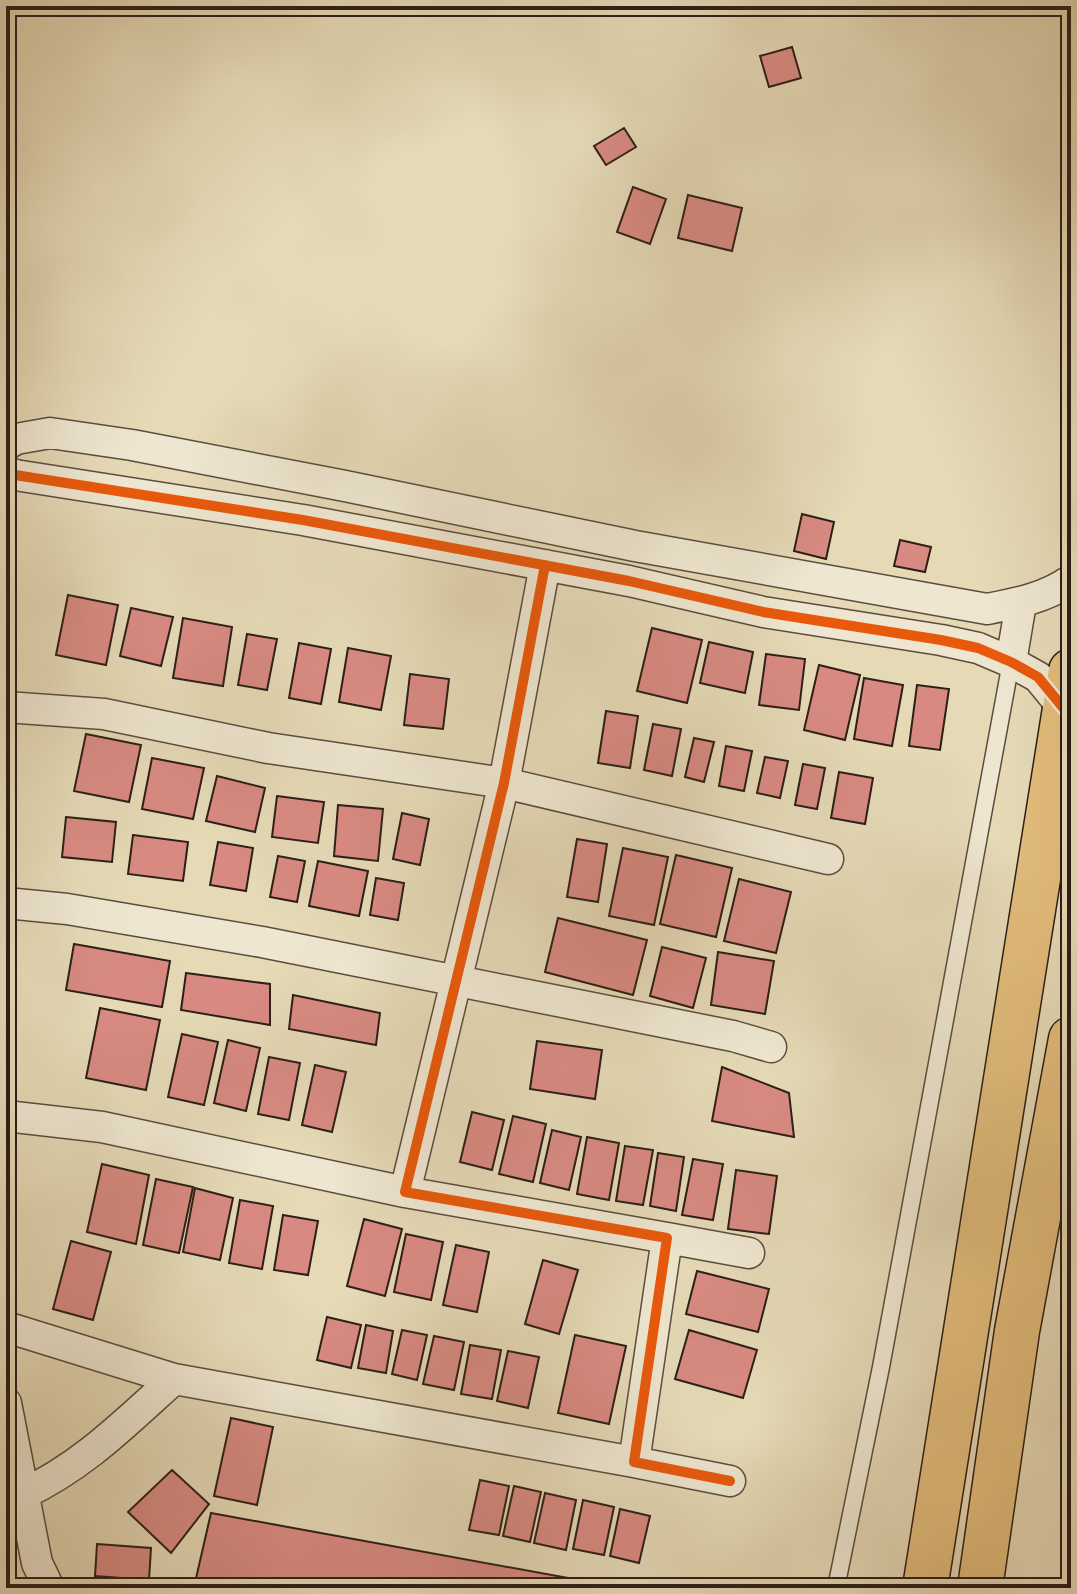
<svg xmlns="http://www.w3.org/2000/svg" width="1077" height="1594" viewBox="0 0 1077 1594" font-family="'Sorts Mill Goudy',serif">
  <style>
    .building { fill: #d88a82; stroke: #2d1e17; stroke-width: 2 }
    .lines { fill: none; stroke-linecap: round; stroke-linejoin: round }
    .lane-casing { stroke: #5b4d3f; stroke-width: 19 }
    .street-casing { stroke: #5b4d3f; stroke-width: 33 }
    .highway-casing { stroke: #2d1e17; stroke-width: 47 }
    .lane { stroke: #eee6d0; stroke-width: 16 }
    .street { stroke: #eee6d0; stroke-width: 30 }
    .highway { stroke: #e2bc7b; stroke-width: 44 }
    .cycleway-casing { stroke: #eee6d0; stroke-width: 15 }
    .cycleway { stroke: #e8590c; stroke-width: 10 }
  </style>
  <rect width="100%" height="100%" fill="#e5d9b6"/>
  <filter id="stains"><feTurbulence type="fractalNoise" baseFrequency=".0025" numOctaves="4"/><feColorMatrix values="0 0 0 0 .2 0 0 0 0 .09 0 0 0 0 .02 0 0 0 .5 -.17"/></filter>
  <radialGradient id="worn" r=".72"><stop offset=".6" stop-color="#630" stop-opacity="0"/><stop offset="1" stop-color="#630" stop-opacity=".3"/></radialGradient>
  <path class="building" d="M792 47 801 78 769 87 760 56Z
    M624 128 636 147 606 165 594 146Z
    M633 187 666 199 650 244 617 232Z
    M688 195 742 208 732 251 678 238Z
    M802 514 834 522 826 559 794 551Z
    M900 540 931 547 925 572 894 566Z
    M68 595 118 605 106 665 56 655Z
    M131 608 173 617 161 666 120 656Z
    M183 618 232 627 223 686 173 678Z
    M652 628 702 640 687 703 637 691Z
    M247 634 277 639 267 690 238 685Z
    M709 642 753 652 745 693 700 683Z
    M299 643 331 649 321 704 289 698Z
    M348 648 391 656 381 710 339 702Z
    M766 654 805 659 799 710 759 705Z
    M819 665 860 675 845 740 804 730Z
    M410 674 449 679 443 729 404 725Z
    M864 678 903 685 892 746 854 739Z
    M917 685 949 689 940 750 909 746Z
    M606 711 638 716 630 768 598 763Z
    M653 724 681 729 672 776 644 770Z
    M86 734 141 745 129 802 74 791Z
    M694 738 714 742 704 782 685 777Z
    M726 746 752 751 744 791 719 786Z
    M765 757 788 761 780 798 757 793Z
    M152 758 204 768 193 819 142 809Z
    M803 764 825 768 817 809 795 805Z
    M839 772 873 778 865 824 831 818Z
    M217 776 265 788 255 832 206 821Z
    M277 796 324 802 318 843 272 837Z
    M338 805 383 809 378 861 334 856Z
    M402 813 429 819 420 865 393 859Z
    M66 817 116 822 112 862 62 857Z
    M133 835 188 842 183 881 128 874Z
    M577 839 607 844 598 902 567 897Z
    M218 842 253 848 246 891 210 885Z
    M623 848 668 857 654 925 609 916Z
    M676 855 732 868 716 937 660 924Z
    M278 856 305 861 297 902 270 897Z
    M318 861 368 871 359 916 309 906Z
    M376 878 404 883 398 920 370 915Z
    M739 879 791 892 776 953 724 941Z
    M558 918 647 940 633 995 545 972Z
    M74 944 170 961 162 1007 66 990Z
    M662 947 706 958 693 1008 650 996Z
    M718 952 774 961 765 1014 711 1005Z
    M186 973 270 984V1025L181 1010Z
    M293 995 380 1013 376 1045 289 1029Z
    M100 1008 160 1020 146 1090 86 1078Z
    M182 1034 218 1042 204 1105 168 1097Z
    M228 1040 260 1048 246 1111 214 1103Z
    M537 1041 602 1050 595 1099 530 1089Z
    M269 1057 300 1063 289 1120 258 1114Z
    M315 1065 346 1072 332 1132 302 1125Z
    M722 1067 789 1093 794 1137 712 1121Z
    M472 1112 504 1120 492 1170 460 1162Z
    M513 1116 546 1124 533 1182 499 1174Z
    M552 1130 581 1137 569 1190 540 1183Z
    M587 1137 619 1143 609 1200 577 1194Z
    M625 1146 653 1150 643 1205 616 1201Z
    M658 1153 684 1157 676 1211 650 1206Z
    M693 1159 723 1164 713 1220 682 1215Z
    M102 1164 149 1175 136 1244 87 1232Z
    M736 1170 777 1176 769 1234 728 1229Z
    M156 1179 193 1187 179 1253 143 1245Z
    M195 1188 233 1198 220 1260 183 1252Z
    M240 1200 273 1206 262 1269 229 1263Z
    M283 1215 318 1221 308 1275 274 1270Z
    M364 1219 402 1229 385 1296 347 1286Z
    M406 1234 443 1242 431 1300 394 1292Z
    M71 1241 111 1252 93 1320 53 1309Z
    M456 1245 489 1252 477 1312 443 1305Z
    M543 1260 578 1270 559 1334 525 1324Z
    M697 1271 769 1289 758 1332 686 1314Z
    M327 1317 361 1325 351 1368 317 1360Z
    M366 1325 393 1331 386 1373 358 1368Z
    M402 1330 427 1335 417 1380 392 1374Z
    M689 1330 757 1350 743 1398 675 1379Z
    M575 1335 626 1346 609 1424 558 1413Z
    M434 1336 464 1342 454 1390 423 1384Z
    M470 1345 501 1350 492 1399 461 1394Z
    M508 1351 539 1357 528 1408 497 1401Z
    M231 1418 273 1427 257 1505 214 1496Z
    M172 1470 209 1504 171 1553 128 1512Z
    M480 1480 509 1486 499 1535 469 1530Z
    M514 1486 541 1492 530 1542 503 1536Z
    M545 1493 576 1500 566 1550 534 1543Z
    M583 1500 614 1507 604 1555 573 1549Z
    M620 1509 650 1516 639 1563 610 1556Z
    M211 1513 623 1588 194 1587Z
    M97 1544 151 1548 149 1580 95 1576Z"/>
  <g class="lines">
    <g class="lane-casing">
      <path id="lane" d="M836 1588 881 1367 1011 662"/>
    </g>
    <g class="street-casing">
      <path id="street" d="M6 445 16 439 50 433 132 445 345 486 635 546 987 609C1018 603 1045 598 1071 580
        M6 471 15 475 303 520 629 581 763 612 941 640 978 648 1011 662 1038 677 1065 710
        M545 565 504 783 405 1192 667 1238 634 1462 730 1481
        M1011 662 1021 603
        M6 707 104 714 268 748 504 783 828 859
        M6 903 67 909 262 942 733 1036 771 1047
        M6 1116 102 1127 405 1192
        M667 1238 749 1253
        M6 1327 174 1379 634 1462
        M6 1403 37 1563 49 1588
        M23 1494C83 1466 125 1423 174 1379"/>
    </g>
    <g class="highway-casing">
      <path id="highway" d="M925 1588 1071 671
        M980 1588 1017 1331 1071 1039"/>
    </g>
    <use href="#lane" class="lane"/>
    <use href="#street" class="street"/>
    <use href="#highway" class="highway"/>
    <g class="cycleway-casing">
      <path id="cycleway" d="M6 471 15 475 303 520 629 581 763 612 941 640 978 648 1011 662 1038 677 1065 710
        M545 565 504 783 405 1192 667 1238 634 1462 730 1481"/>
    </g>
    <use href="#cycleway" class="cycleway"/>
  </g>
  <rect width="1077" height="1594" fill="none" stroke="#e5d9b6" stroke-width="32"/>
  <rect x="8" y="8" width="1061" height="1578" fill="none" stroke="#2d1e17" stroke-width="4"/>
  <rect x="16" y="16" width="1045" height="1562" fill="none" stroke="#2d1e17" stroke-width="2"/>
  <rect width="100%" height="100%" filter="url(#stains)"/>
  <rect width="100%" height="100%" fill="url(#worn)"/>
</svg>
